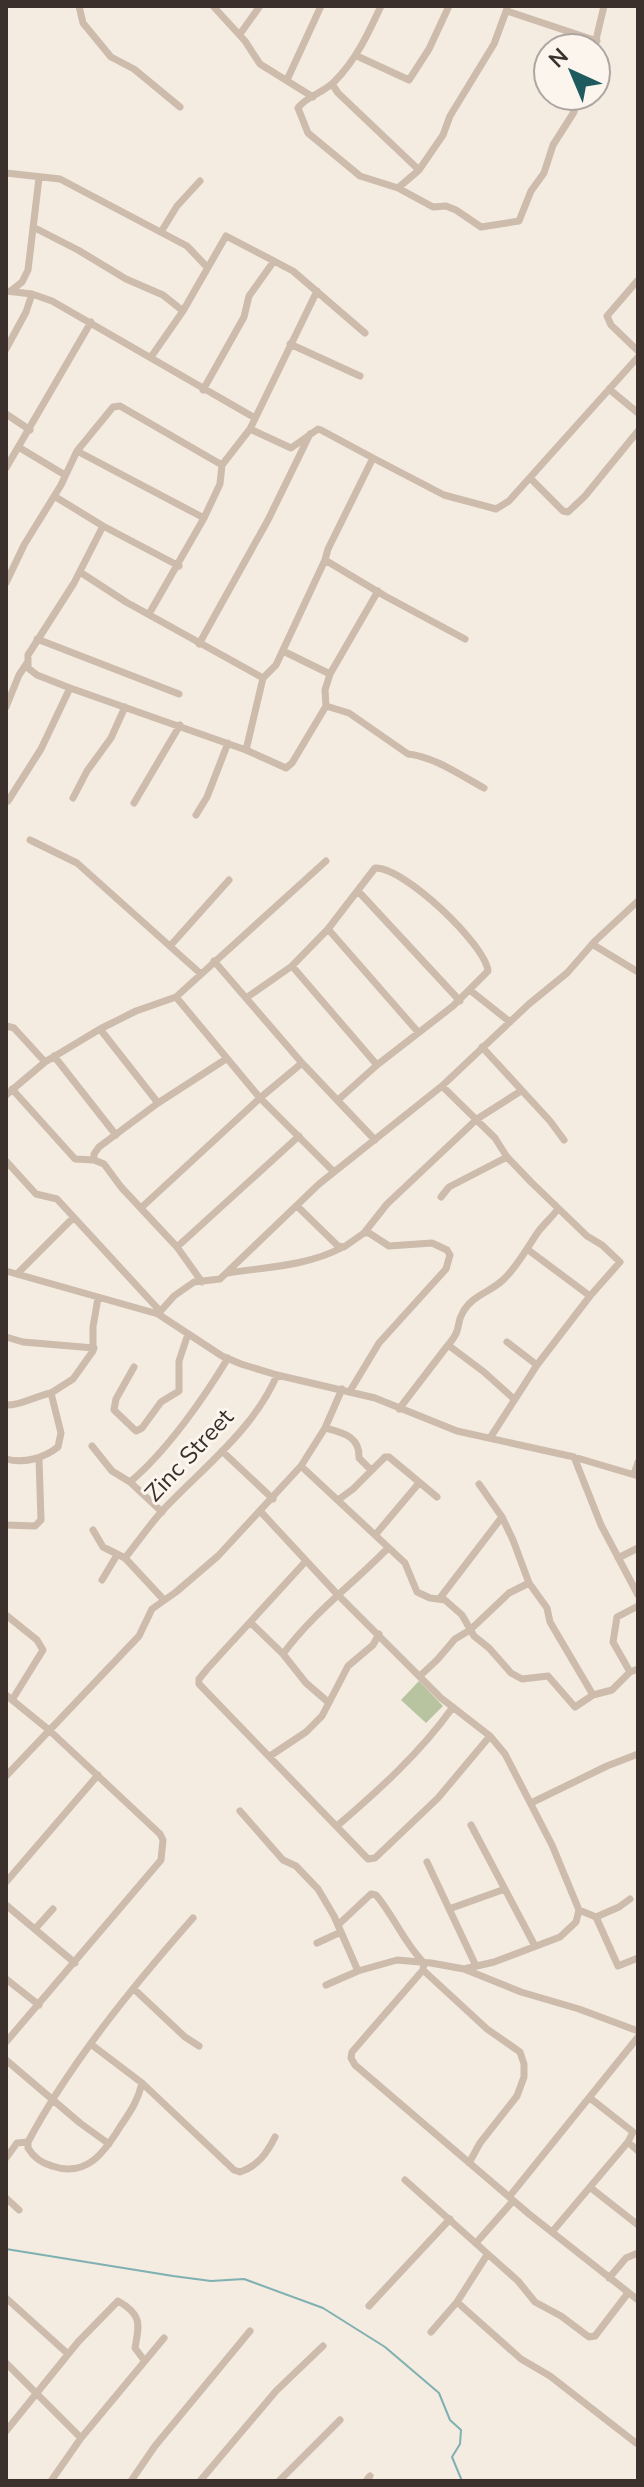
<svg xmlns="http://www.w3.org/2000/svg" width="644" height="2487" viewBox="0 0 644 2487" font-family="'Nunito Sans',sans-serif">
  <style>
    .green { fill: #b8c4a0 }
    .lines { fill: none; stroke-linecap: round; stroke-linejoin: round }
    .stream { stroke: #7fb0b2; stroke-width: 2 }
    .minor { stroke: #cdbbac; stroke-width: 7 }
    .labels { text-anchor: middle; dominant-baseline: central; stroke-width: 6; stroke-linejoin: round; paint-order: stroke }
    .street-label { font-size: 24px; fill: #3b302b; stroke: #fbf5ee }
  </style>
  <rect width="100%" height="100%" fill="#f4ebe1"/>
  <path class="green" d="M419 1681 443 1706 426 1723 401 1700Z"/>
  <g class="lines">
    <path class="stream" d="M6 2249 173 2276 211 2281 244 2279 323 2308 385 2347 439 2393 450 2420 461 2430 460 2444 452 2457 462 2481"/>
    <path class="minor" d="M79 6 83 23 111 57 134 69 180 107
      M213 6 245 41 260 64 313 97
      M381 6C368 34 356 60 334 82 323 93 305 97 298 108L308 133 360 176 398 188 433 207 446 206 456 210 481 227 519 221 531 191 544 173 553 145 574 112 578 96
      M507 11 597 41
      M240 34 260 6
      M594 48 604 6
      M357 56 409 80 429 49 449 6
      M287 80 321 6
      M332 84 338 93 419 170
      M6 173 60 179 187 246 207 267
      M398 188 419 170 443 135 450 116 494 44 508 6
      M33 227 78 250 126 279 163 295 183 311
      M161 232 177 206 200 181
      M638 280 607 316 611 325 638 351
      M12 290 22 282 28 270 39 178
      M6 291 32 294 52 301 255 418
      M290 344 360 376
      M6 349 26 312 32 294
      M151 357 183 311 226 236 293 271 365 333
      M609 389 638 413
      M203 390 244 317 249 296 274 261
      M6 414 30 430
      M250 429 291 448 318 429 321 430 373 458
      M20 448 65 475
      M77 451 204 518
      M6 468 91 322
      M530 478 563 511 568 512 585 496 638 431
      M54 496 103 526 179 566
      M103 526 74 583 28 655V668L37 675 70 688 246 750
      M325 560 385 596 465 639
      M80 572 126 602 263 678
      M6 583 24 545 61 485 77 451 113 407 120 406 222 465
      M378 591 330 674 325 690 326 706 292 763 286 768 246 750 263 678 276 665 325 560 328 549 373 458 444 495 496 509 509 501 638 357
      M149 614 204 518 220 484 222 465 250 429 317 291
      M37 639 179 694
      M199 644 268 520 310 434
      M283 651 330 674
      M326 706 349 713 408 754C435 757 460 775 484 788
      M6 707 19 675 27 663
      M73 798 87 771 111 738 125 707
      M8 801 41 749 70 688
      M134 803 180 725
      M196 815 207 797 228 743
      M30 840 77 863 201 974
      M358 891 460 1001
      M328 929 418 1032
      M592 944 638 972
      M171 945 229 880
      M214 961 302 1063 375 1140
      M292 966 377 1065 338 1100
      M471 991 510 1022
      M176 997 260 1098 334 1172
      M246 998 292 966 328 929 375 868C403 866 485 944 488 971L453 1006 377 1065
      M6 1026 14 1028 45 1062
      M482 1047 550 1121 564 1140
      M54 1056 116 1135
      M442 1086 495 1138 507 1157 531 1182 587 1236 602 1245 620 1262 590 1296 537 1365
      M12 1089 75 1159 94 1160 104 1164 121 1187 177 1247 202 1282
      M6 1095 45 1062 100 1029 136 1011 176 997 326 861
      M158 1103 226 1059
      M94 1160V1154L99 1147 158 1103 100 1029
      M6 1161 36 1194 57 1199 160 1311
      M441 1197 449 1187 507 1157
      M297 1206 338 1246 344 1247 364 1233 387 1204 477 1119 521 1091
      M142 1207 260 1098 302 1063
      M177 1247 299 1136
      M527 1249 590 1296
      M6 1271 158 1314 222 1356 241 1364 277 1375 375 1398 457 1431 574 1457 638 1476
      M228 1273C266 1267 307 1266 341 1248
      M17 1274 73 1218
      M158 1314 174 1296 194 1282 220 1279 319 1184 442 1086 529 1004 567 973 595 941 638 901
      M6 1337 23 1342 94 1348
      M448 1345C463 1328 455 1325 463 1312 473 1294 492 1292 505 1278 519 1264 527 1248 538 1232 544 1224 552 1217 558 1209
      M134 1367 116 1399 114 1410 136 1431 142 1428 161 1402 179 1391V1361L188 1334
      M350 1391 379 1343 446 1269 450 1255 447 1250 432 1243 389 1246 369 1233H364
      M6 1405C20 1406 35 1396 51 1393
      M399 1409 448 1345 484 1372 514 1399
      M325 1428C343 1433 360 1436 359 1458L371 1470
      M490 1438 537 1365 507 1342
      M92 1446 112 1471 130 1482
      M222 1451 273 1499
      M574 1457 601 1525 638 1595
      M6 1459C24 1464 44 1458 58 1447L61 1433 51 1393 73 1379 93 1351V1327L98 1298
      M301 1466 405 1563 417 1592 430 1598 445 1600 462 1615 474 1636 489 1648 511 1673 522 1679 548 1676 575 1707 593 1695 612 1690 630 1672 638 1669
      M634 1474 638 1462
      M479 1484 502 1517 513 1540 529 1583 547 1608 550 1622 593 1695
      M338 1500 353 1489 385 1457H389L437 1497
      M260 1511 337 1594 441 1698 490 1736 505 1754 552 1845 579 1910 576 1922 560 1937 494 1962 464 1969
      M162 1512 130 1482C166 1452 204 1398 228 1358
      M6 1525 35 1526 41 1520 39 1459
      M93 1530 103 1547 125 1558 164 1600
      M376 1534 419 1483
      M125 1558C138 1542 150 1524 164 1509 204 1467 254 1429 277 1375
      M618 1558 638 1548
      M306 1561 208 1668 199 1679V1684L368 1859 375 1858 438 1798 490 1736
      M102 1580 117 1555
      M440 1598 502 1517
      M6 1615 37 1640 43 1650 12 1700
      M251 1623 283 1654 306 1683 328 1702
      M283 1654C313 1613 353 1584 388 1548
      M630 1672 613 1642 617 1617 638 1606
      M421 1675 437 1660 455 1639 470 1630 509 1593 529 1583
      M6 1695 49 1730 160 1834 163 1840 161 1860 6 2042
      M270 1756 306 1732 322 1716 348 1666 373 1645 379 1634
      M6 1776 139 1636 152 1609 176 1592 218 1556 301 1466 325 1428 342 1389
      M531 1803 607 1766 638 1754
      M240 1811 283 1860 296 1866 318 1889 334 1916 358 1971
      M471 1825 535 1946
      M337 1826C380 1789 420 1753 453 1707
      M427 1862 476 1966
      M6 1882 98 1775
      M6 1905 75 1963
      M449 1909 505 1889
      M579 1910 596 1917 619 1907 630 1899
      M596 1917 618 1966 638 1958
      M338 1925 371 1894 376 1895C394 1916 404 1943 424 1963L423 1970 352 2052 351 2058 355 2065 529 2214 638 2300
      M35 1929 53 1909
      M317 1943 341 1932
      M423 1970 487 2029 520 2052 524 2064V2077L517 2096 480 2143 469 2163
      M6 1979 39 2005
      M326 1985 358 1971 397 1960 431 1963 464 1969 521 1992 579 2009 638 2031
      M134 1989 185 2037 199 2046
      M92 2045 142 2083 234 2170 240 2172C258 2166 267 2153 275 2137
      M6 2060 80 2123 109 2144
      M28 2142V2148C34 2158 41 2163 52 2166 86 2178 104 2153 120 2127 130 2112 138 2101 142 2083
      M628 2142 638 2151
      M6 2158 17 2143 28 2142C70 2063 134 1985 193 1918
      M405 2180 518 2281 535 2302 561 2316 589 2337 595 2336 628 2293
      M591 2188 638 2225
      M509 2197 638 2037
      M6 2198 19 2210
      M552 2232 628 2142 633 2132 590 2098
      M476 2243 513 2201
      M609 2278 626 2258 638 2253
      M6 2298 68 2354
      M457 2302 521 2359 550 2376 636 2443
      M369 2306 450 2219
      M431 2332 457 2302 487 2255
      M6 2363 81 2438
      M6 2431 78 2342 118 2301C143 2315 139 2325 135 2348L144 2360
      M51 2481 81 2438 164 2338
      M131 2481 155 2446 250 2331
      M200 2481 276 2391 323 2346
      M279 2481 340 2420
      M366 2481 370 2476"/>
  </g>
  <g class="labels">
    <g class="street-label">
      <text transform="translate(189 1455) rotate(-47)">Zinc Street</text>
    </g>
  </g>
  <rect width="644" height="2487" fill="none" stroke="#3b302b" stroke-width="16"/>
  <g transform="translate(572 72) rotate(316)"><circle r="38" fill="#fbf5ee" stroke="#aea6a0" stroke-width="2"/>
  <path d="M0-6L14 30L0 20L-14 30Z" fill="#1f5a5e"/>
  <text y="-12" font-size="22" font-weight="bold" text-anchor="middle" fill="#3b302b">N</text>
  </g>
</svg>
